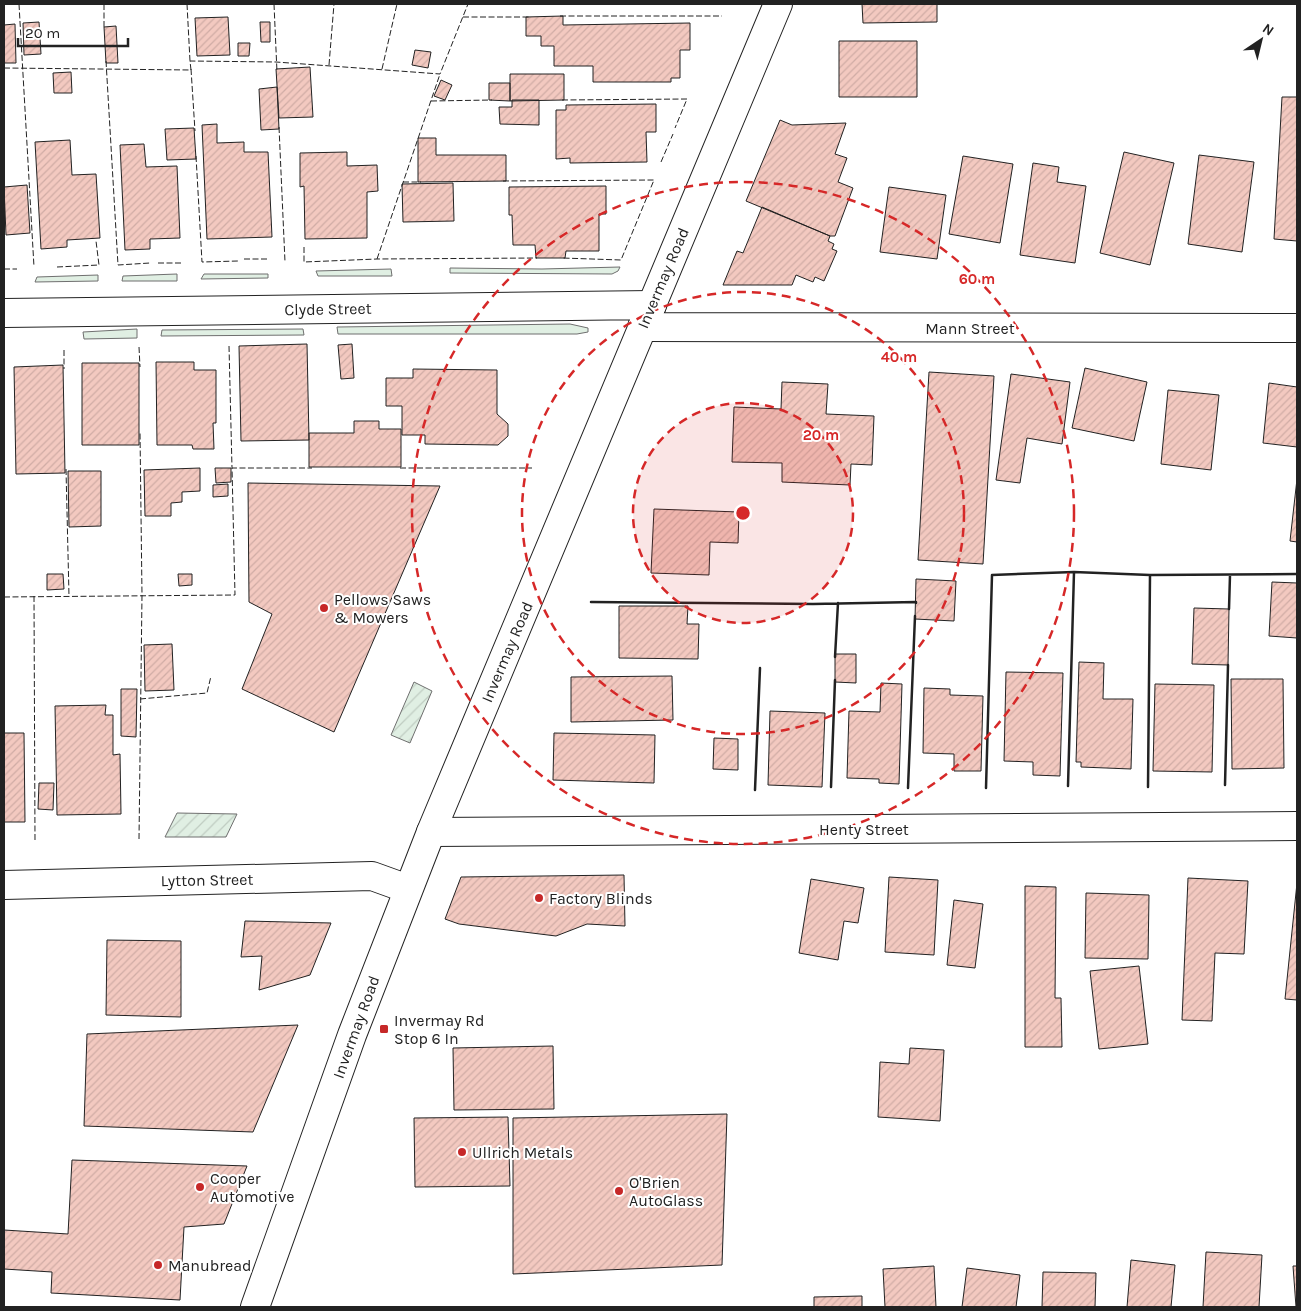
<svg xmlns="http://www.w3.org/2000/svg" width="1301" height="1311" viewBox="0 0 1301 1311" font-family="Karla,sans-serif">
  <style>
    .grass { fill: #e0efe3; stroke: #6f6f6f }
    .garden { fill: url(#garden-furrows); stroke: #6f6f6f }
    .building { fill: url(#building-hatch); stroke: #222 }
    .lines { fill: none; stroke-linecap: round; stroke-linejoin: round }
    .minor-casing { stroke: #222; stroke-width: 30 }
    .major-casing { stroke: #222; stroke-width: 30 }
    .minor { stroke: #fff; stroke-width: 28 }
    .major { stroke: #fff; stroke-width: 28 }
    .fence { stroke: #222; stroke-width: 1; stroke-dasharray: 6 2.5; stroke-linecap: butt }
    .wall { stroke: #222; stroke-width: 2.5 }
    .ring { fill: none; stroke: #d62828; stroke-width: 2.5; stroke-dasharray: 9 6 }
    .poi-dot { fill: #c62828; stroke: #fff; stroke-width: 2 }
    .labels { text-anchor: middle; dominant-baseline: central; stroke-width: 4; stroke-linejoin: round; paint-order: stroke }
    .street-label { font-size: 16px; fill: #222; stroke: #fff }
    .poi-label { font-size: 16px; fill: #222; stroke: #fff; text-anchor: start }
    .centre { fill: #d62828; stroke: #fff; stroke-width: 2.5 }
    .ring-label { font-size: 15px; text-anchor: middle; font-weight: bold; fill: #d62828; stroke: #fff; stroke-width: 4; stroke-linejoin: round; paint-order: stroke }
  </style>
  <defs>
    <pattern id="garden-furrows" width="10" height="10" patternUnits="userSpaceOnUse" patternTransform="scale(1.25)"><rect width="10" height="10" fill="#e0efe3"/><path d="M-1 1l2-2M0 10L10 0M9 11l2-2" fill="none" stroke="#c0cdc2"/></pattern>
    <pattern id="building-hatch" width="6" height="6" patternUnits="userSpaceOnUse" patternTransform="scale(1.25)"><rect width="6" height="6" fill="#f3c9c0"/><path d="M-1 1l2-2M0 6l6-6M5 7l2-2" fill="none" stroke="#d0aca5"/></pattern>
  </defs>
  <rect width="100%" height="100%" fill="#fff"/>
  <path class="grass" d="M620 267 618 271 612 274 450 273V268L542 269Z
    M391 269 392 276H318L316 271Z
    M177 274V281H122L123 276Z
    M204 274H268V278L201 279Z
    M98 275V281L35 282 37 277Z
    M570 324 588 328V332L577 334H338L337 327Z
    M137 329V338L84 339 83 332Z
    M303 329 304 335 161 336 162 330Z"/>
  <path class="garden" d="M414 682 432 691 410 743 391 735Z
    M177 813 237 814 226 837H165Z"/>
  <path class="building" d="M862 4H937V22L863 23Z
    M563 16V25L690 23V50H680V78H671V82H593V66H554V46H541V36H526V17Z
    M228 17 230 55 197 56 195 18Z
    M39 22 41 54 24 55 23 23Z
    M260 22H270V42H261Z
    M15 24 16 63H4V25Z
    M116 26 118 63H106L104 27Z
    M839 41H917V97H839Z
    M238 43H250L249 56H238Z
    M415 50 431 52 428 68 412 65Z
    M310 67 313 117 279 118 276 69Z
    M71 72 72 93H54L53 73Z
    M510 74H564V100L510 101Z
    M441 80 452 85 445 100 434 96Z
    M489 83H510V101L489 100Z
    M277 87 279 129 261 130 259 89Z
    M1282 97H1297V241L1274 239Z
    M512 100H539V125L500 124 499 107H512Z
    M656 104V132H646L647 162 570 163V158L556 159V110H566V105Z
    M780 120 792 125 846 123 835 154 847 158 838 182 853 188 835 236H830L746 201Z
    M217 124V143L244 142V152H268L272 237 207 239 202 125Z
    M194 128 196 159 167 160 165 129Z
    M418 138H436V155H506V181L418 182Z
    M70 140 72 175 96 174 100 238 67 240V247L41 249 35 142Z
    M144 144 146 167 177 166 180 238 150 239V249L125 250 120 145Z
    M347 152V166L377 165 378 191 367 192V238L305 239 304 186 300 187V153Z
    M1124 152 1174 163 1150 265 1100 253Z
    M1199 155 1254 162 1242 252 1188 244Z
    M963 156 1013 164 1000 243 949 234Z
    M1033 163 1059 167 1057 182 1086 186 1075 263 1020 255Z
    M453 183 454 221 403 222 402 184Z
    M27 185 30 233 6 235 4 187Z
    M606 186V214H599V251H566L565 258H536L535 245H513L512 215H509V187Z
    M889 187 946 195 937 259 880 252Z
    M762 207 830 236 828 241 834 244 832 249 837 251 824 281 815 277 813 282 796 275 792 285H723L737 251 743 253Z
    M307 344 309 440 241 441 239 346Z
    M352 344 354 378 341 379 338 345Z
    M156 362H194V370H216V423H213L214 449H193L192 445H157Z
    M82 363H139V445H82Z
    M63 365 65 473 16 474 14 367Z
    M1085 368 1147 382 1134 441 1072 428Z
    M413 369 497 370V414L508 424V436L498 445 425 444V435H402V406H386V378H413Z
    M929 372 994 376 983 564 918 560Z
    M1011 374 1070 382 1062 444 1027 438 1020 483 996 480Z
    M782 382 828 384 826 414 874 416 872 465 851 464 850 485 782 482V463L732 462 734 407 781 409Z
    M1269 383 1297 387V447L1263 443Z
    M1168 390 1219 395 1211 470 1161 464Z
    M354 421H379V429H401V467H309V433H354Z
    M200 468V491L182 492V502L171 503V516H145L144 470Z
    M215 468H231V482L216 483Z
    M68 471H101V526L69 527Z
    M1297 479V542L1290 541Z
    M248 483 440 486 334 732 242 689 272 614 249 602Z
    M228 484V496L213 497V485Z
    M654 509 739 512 738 543 710 542 709 575 651 573Z
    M47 574H63L64 589 47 590Z
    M178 574H192V585L179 586Z
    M916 579 956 581 954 621 915 619Z
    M1272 582 1297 583V638L1269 636Z
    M619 606H688L687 624H699L698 659 619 658Z
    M1194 608 1229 609 1228 665 1192 664Z
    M172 644 174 690 145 691 144 645Z
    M835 654H856V683L835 682Z
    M1079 662 1104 663 1103 699H1133L1131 769 1081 767V762H1076Z
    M1006 672 1063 673 1060 776 1033 775V762L1004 761Z
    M672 676 673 720 571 722V677Z
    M1231 679H1283L1284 768 1232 769Z
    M881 683 902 684 899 784 879 783V779L847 778 849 711 880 712Z
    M1155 684 1214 685 1212 772 1153 771Z
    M924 688 950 689V695L983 696 981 771H954V754L923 753Z
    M121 689H137L136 737 121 736Z
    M106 705 105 715H113V755L120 754 121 814 57 815 55 706Z
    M770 711 825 713 822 787 768 785Z
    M4 733H24L25 822H4Z
    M554 733 655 735 654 783 553 780Z
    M714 738 738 739V770L713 769Z
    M39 783H54L53 810 38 809Z
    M624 875 625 926 587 924 556 936 459 924 445 919 461 877Z
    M889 877 938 880 934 955 885 952Z
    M1188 878 1248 881 1244 954 1215 953 1212 1021 1182 1020Z
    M811 879 864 888 858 923 844 921 838 960 799 953Z
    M1297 883V1000L1285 999Z
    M1025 886 1056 887 1055 998H1061L1062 1047H1025Z
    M1086 893 1149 895 1148 959 1085 958Z
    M954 900 983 904 975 968 947 965Z
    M245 921 331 923 310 975 259 990 262 956 241 957Z
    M107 940 181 941V1017L106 1015Z
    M1139 966 1148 1044 1099 1049 1090 971Z
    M298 1025 253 1132 84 1126 87 1034Z
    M553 1046 554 1109 454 1110 453 1048Z
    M910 1048 944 1050 940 1121 878 1117 880 1062 909 1064Z
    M727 1114 722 1265 513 1274V1118Z
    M508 1117 510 1186 415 1187 414 1118Z
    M72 1160 247 1166 224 1224 184 1227 180 1300 51 1293 52 1272 4 1269V1230L68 1234Z
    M1206 1252 1262 1255 1259 1307H1203Z
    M1131 1260 1175 1265 1171 1307H1127Z
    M934 1266 936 1307H885L883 1269Z
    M1293 1266H1297V1307H1296Z
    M967 1268 1020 1275 1016 1307H962Z
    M1043 1272 1096 1273 1095 1307H1042Z
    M862 1296V1307H814V1297Z"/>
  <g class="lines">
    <g class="minor-casing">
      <path id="minor" d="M4 313 652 305
        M642 327 1297 328
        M431 832 1297 826
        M4 885 372 876 408 889"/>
    </g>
    <g class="major-casing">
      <path id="major" d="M255 1307 352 1035 431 832 778 4"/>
    </g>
    <use href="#minor" class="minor"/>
    <use href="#major" class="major"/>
    <path class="fence" d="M19 4 34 267
      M104 4V29
      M187 4 190 61
      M274 4 277 72
      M560 16H722
      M463 17H530
      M106 61 118 265 150 263
      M329 65 334 4
      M4 68 191 70 190 61 276 62 440 74 468 4
      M191 69 195 131
      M382 69 397 4
      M562 100 687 99 675 128
      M431 101 492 100
      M279 127 285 262
      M196 156 202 262 238 261
      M661 162 673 134
      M503 181 654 180 621 260 562 258
      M403 182H421
      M304 247V262L377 259 537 258
      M244 259H268
      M377 259 440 74
      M158 263H181
      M57 267 99 265 96 241
      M4 269H17
      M229 346 232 468
      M139 347 140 367
      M64 350V369
      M400 468H532
      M66 469 69 596
      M34 596 35 840
      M4 597 235 595 232 468H312
      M140 699 207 693 211 676
      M139 839 142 595 140 432"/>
    <path class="wall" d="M591 602 813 604 916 602V603
      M1229 609 1230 575
      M835 657 838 603
      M1225 785 1228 665
      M1068 786 1074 572
      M831 787 835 680
      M1148 787 1150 575
      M908 788 915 616
      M986 788 992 575 1074 572 1150 575 1297 574
      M755 790 760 668"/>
  </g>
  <circle cx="743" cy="513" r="110" fill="#d62828" fill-opacity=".12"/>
  <g class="ring">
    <circle cx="743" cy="513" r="110"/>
    <circle cx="743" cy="513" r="221"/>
    <circle cx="743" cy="513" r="331"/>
  </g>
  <g class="poi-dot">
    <circle cx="324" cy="608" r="5"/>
    <circle cx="539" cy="898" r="5"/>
    <rect x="379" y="1024" width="10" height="10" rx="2.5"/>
    <circle cx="462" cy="1152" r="5"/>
    <circle cx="200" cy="1187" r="5"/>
    <circle cx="619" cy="1191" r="5"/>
    <circle cx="158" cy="1265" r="5"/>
  </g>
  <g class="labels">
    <g class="street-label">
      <text transform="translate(663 278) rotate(-67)">Invermay Road</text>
      <text transform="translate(328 309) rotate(-1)">Clyde Street</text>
      <text x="970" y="328">Mann Street</text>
      <text transform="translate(507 652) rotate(-67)">Invermay Road</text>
      <text x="864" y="829">Henty Street</text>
      <text transform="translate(207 880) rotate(-1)">Lytton Street</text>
      <text transform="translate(356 1027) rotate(-70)">Invermay Road</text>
    </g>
    <g class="poi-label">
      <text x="334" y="599">Pellows Saws<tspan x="334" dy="18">&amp; Mowers</tspan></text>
      <text x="549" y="898">Factory Blinds</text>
      <text x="394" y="1020">Invermay Rd<tspan x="394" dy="18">Stop 6 In</tspan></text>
      <text x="472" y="1152">Ullrich Metals</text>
      <text x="210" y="1178">Cooper<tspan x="210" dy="18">Automotive</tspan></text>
      <text x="629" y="1182">O'Brien<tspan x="629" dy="18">AutoGlass</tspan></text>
      <text x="168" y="1265">Manubread</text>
    </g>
  </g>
  <circle cx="743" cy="513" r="8" class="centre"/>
  <g class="ring-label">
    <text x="977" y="284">60 m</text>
    <text x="899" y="362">40 m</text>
    <text x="821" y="440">20 m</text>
  </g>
  <rect width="1301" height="1311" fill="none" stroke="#222222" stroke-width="10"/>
  <g transform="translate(1261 40) rotate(35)" stroke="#ffffff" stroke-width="4" paint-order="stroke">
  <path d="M0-4L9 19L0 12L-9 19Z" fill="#222222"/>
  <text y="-8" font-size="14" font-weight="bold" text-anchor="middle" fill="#222222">N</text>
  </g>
  <path d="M18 38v8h110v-8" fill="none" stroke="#222222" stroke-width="2.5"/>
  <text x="25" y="38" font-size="15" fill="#222222" stroke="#ffffff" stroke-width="4" paint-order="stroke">20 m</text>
</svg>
